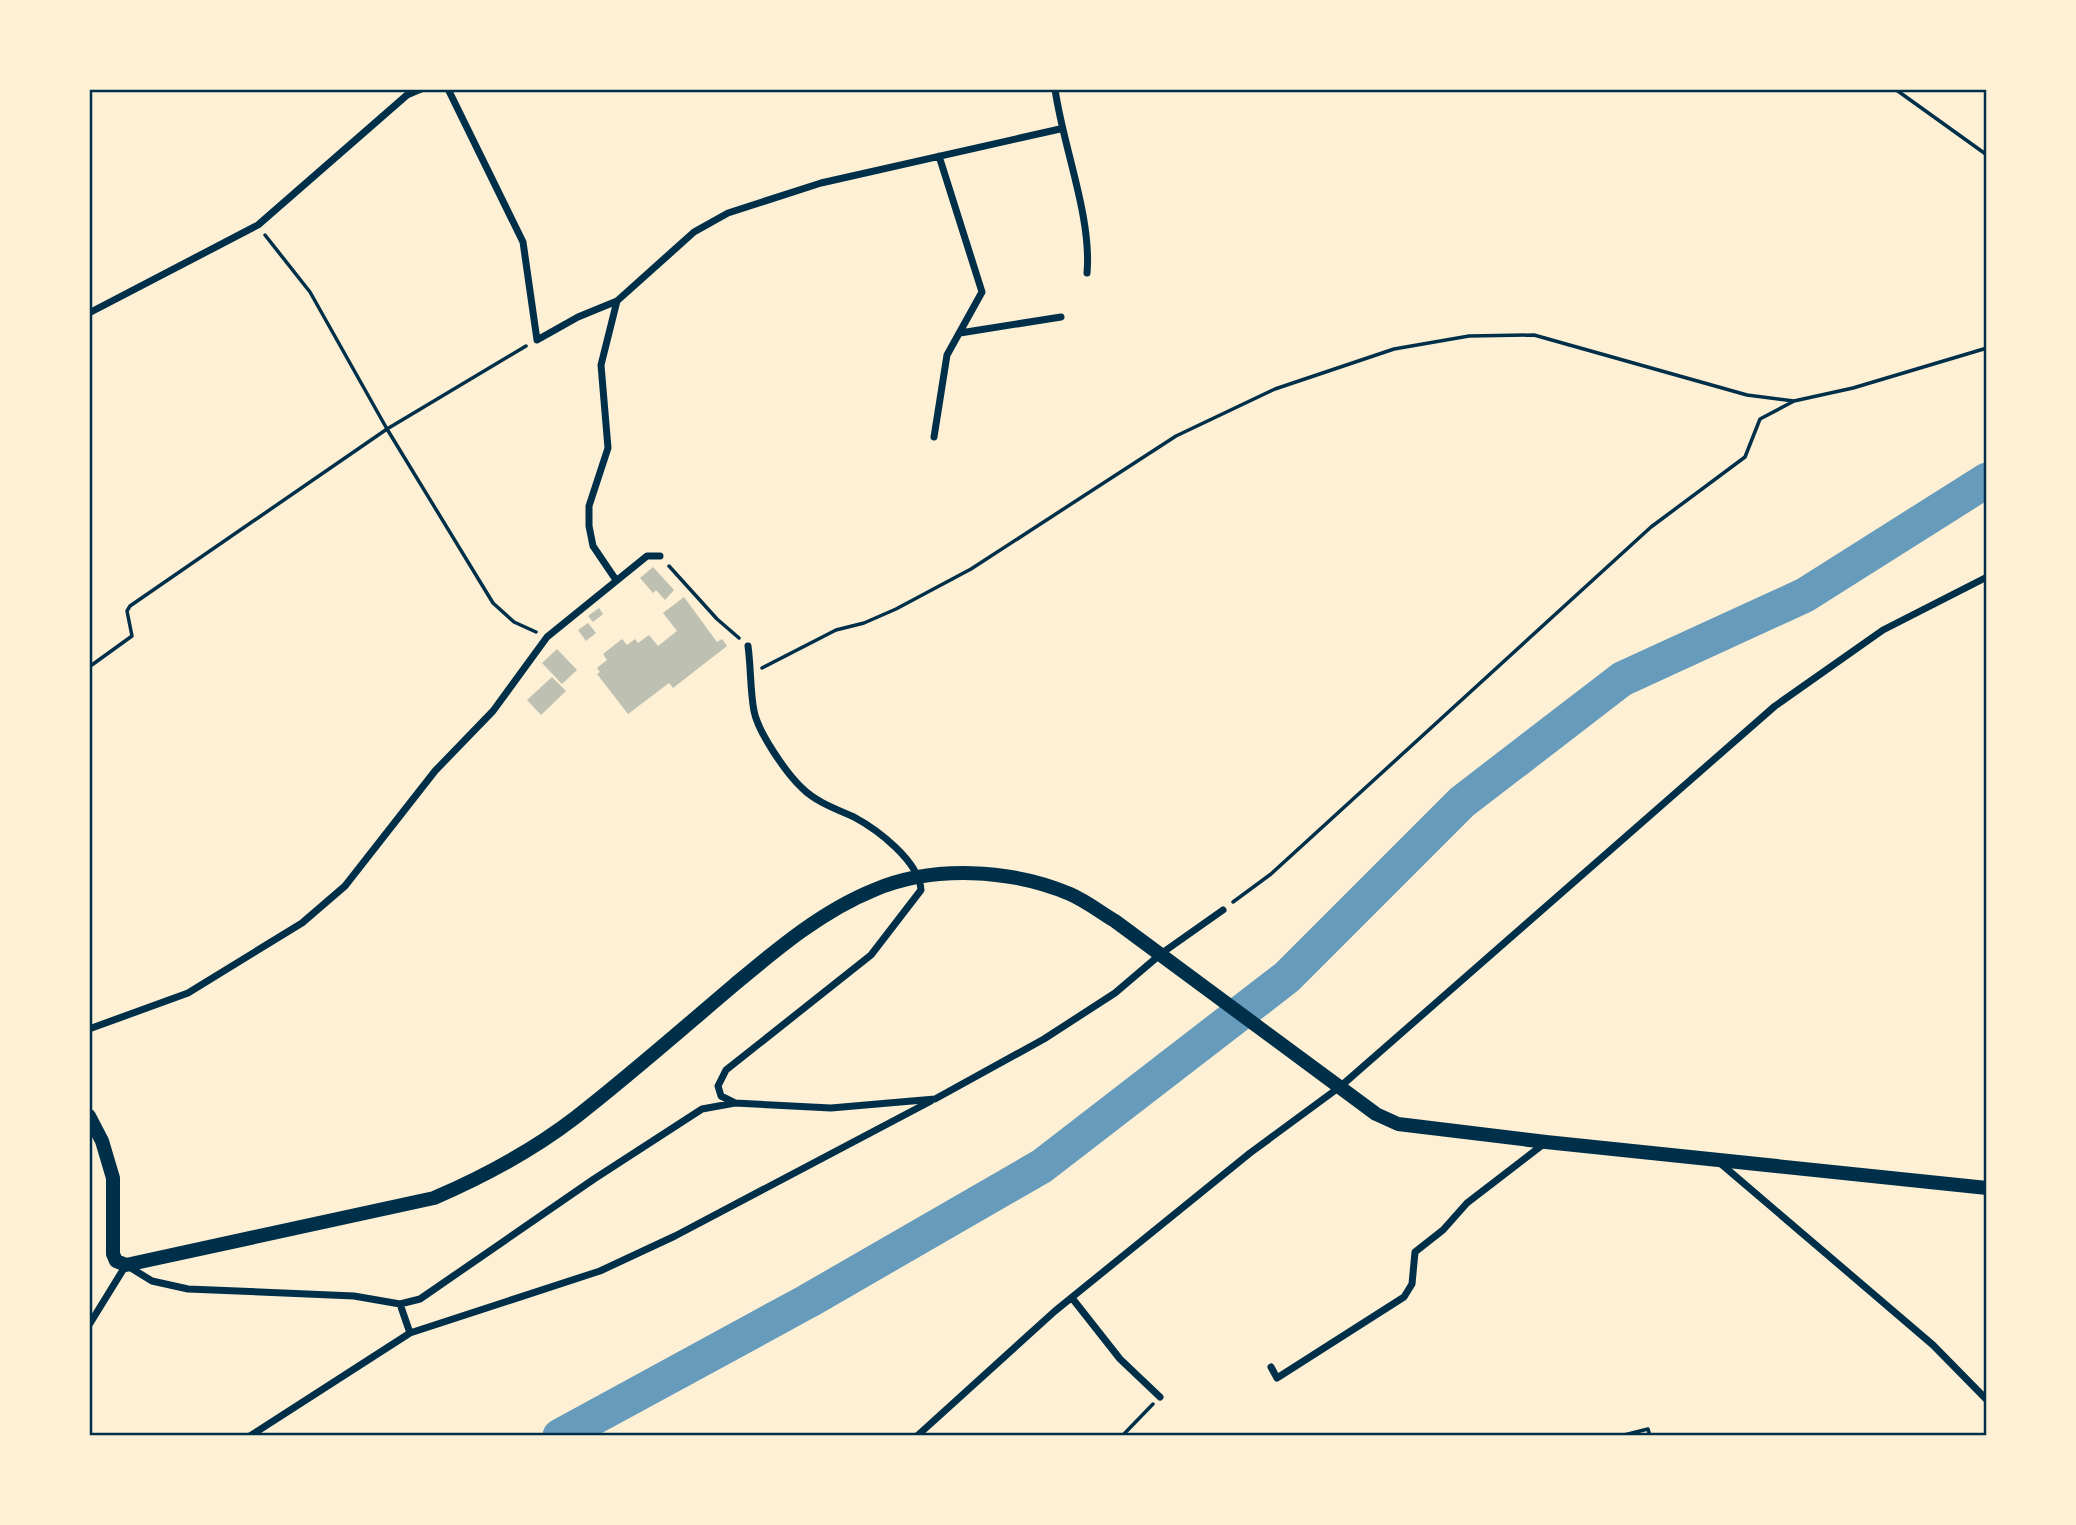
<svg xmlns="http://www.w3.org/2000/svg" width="2076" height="1525" viewBox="0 0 2076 1525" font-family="Arial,sans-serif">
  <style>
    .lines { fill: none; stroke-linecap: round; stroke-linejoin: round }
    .river { stroke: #669bbc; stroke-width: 35 }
    .building { fill: #bec0b2 }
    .path { stroke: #003049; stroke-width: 3.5 }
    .minor { stroke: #003049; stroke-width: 7 }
    .secondary { stroke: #003049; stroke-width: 14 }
    .neatline { fill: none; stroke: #003049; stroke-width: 2.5 }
  </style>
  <rect width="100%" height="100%" fill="#fdf0d5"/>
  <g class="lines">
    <path class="river" d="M560 1436 808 1301 1042 1166 1287 977 1462 802 1622 679 1805 595 1987 480"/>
  </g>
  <path class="building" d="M653 567 674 590 665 600 656 590 653 593 640 578Z
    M684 597 717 642 722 639 727 646 673 688 669 683 628 714 597 674 600 672 597 668 607 660 603 654 622 639 627 645 635 639 638 643 649 635 658 646 677 631 663 613Z
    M599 608 603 614 593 622 588 616Z
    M588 623 596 633 586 641 578 630Z
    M557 649 577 670 562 684 542 663Z
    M552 677 566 691 541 715 527 700Z"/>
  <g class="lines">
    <path class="path" d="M1895 89 1987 155
      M265 235 310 292 387 429 493 603 514 622 536 632
      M669 566 717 619 739 638
      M89 667 132 636 127 611 130 606 387 429 526 346
      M762 668 836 630 864 623 896 609 971 569 1176 436 1275 389 1394 349 1469 336 1534 335 1747 395 1794 401 1853 388 1987 348
      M1233 902 1271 874 1651 527 1745 457 1760 419 1794 401
      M1122 1436 1153 1404
      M1620 1436 1648 1429 1650 1436"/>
    <path class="minor" d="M448 89 523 242 537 340 578 317 617 301 694 232 728 213 821 183 1060 129
      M1055 89C1063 147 1092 217 1087 273
      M89 313 258 225 407 95 421 89
      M960 333 1061 317
      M934 437 947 355 982 292 939 156
      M616 580 593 546 589 526V506L608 448 601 365 617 301
      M89 1029 188 993 302 923 345 886 435 771 493 711 547 637 647 556H660
      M735 1103 721 1096 718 1086 726 1070 871 955 921 890C919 861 878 830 854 817 836 809 816 802 802 788 786 773 758 732 754 711 750 690 751 667 748 646
      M1720 1163 1933 1345 1987 1400
      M1072 1298 1120 1359 1160 1397
      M400 1304 410 1333
      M89 1325 126 1265 152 1281 188 1289 354 1296 400 1304 420 1299 594 1179 702 1109 735 1103 831 1108 935 1099 1044 1039 1115 993 1162 953 1223 910
      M1271 1367 1277 1378 1404 1297 1412 1284 1415 1252 1443 1230 1467 1203 1545 1143
      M250 1436 410 1333 600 1271 675 1236 931 1101
      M917 1436 1055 1311 1250 1153 1341 1086 1775 706 1883 630 1987 577"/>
    <path class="secondary" d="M89 1116 102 1141 113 1178V1254L116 1261 126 1265 434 1198C485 1176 532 1151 576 1117 630 1075 682 1029 734 985 777 949 822 911 874 890 933 865 1011 869 1070 894 1086 901 1100 912 1115 921L1376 1114 1398 1124 1546 1142 1987 1188"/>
  </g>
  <rect width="2076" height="1525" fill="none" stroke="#fdf0d5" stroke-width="182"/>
  <rect x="91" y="91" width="1894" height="1343" class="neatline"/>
</svg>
